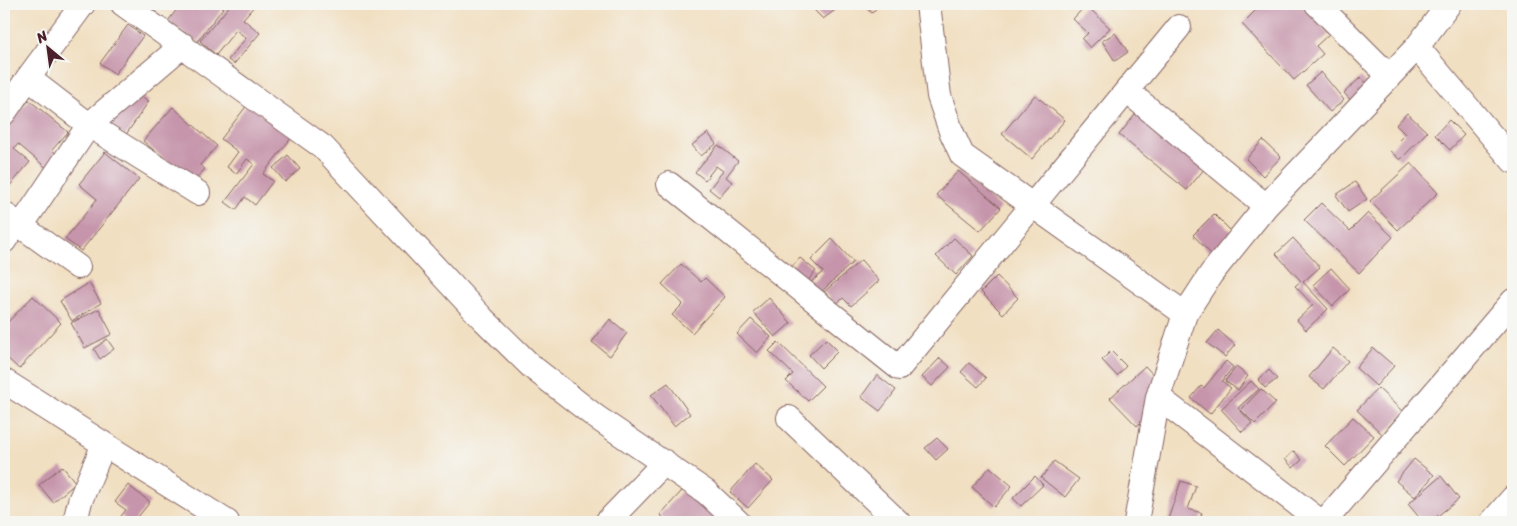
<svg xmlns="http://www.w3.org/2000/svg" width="1517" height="526" viewBox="0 0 1517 526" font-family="Sriracha,sans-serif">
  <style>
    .building { fill: #c695ab }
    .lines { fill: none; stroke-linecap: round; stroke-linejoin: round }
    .minor-casing { stroke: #846260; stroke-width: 26 }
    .minor { stroke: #fff; stroke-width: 24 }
  </style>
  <rect width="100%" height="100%" fill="#f6f6f2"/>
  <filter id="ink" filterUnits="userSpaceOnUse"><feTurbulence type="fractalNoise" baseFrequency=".02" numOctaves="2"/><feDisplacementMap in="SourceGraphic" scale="10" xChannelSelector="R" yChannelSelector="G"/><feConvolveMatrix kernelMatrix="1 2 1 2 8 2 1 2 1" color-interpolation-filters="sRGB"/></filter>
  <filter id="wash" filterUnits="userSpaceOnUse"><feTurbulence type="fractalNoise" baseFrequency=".0096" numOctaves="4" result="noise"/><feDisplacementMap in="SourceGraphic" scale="20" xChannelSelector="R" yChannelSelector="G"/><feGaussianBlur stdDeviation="1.12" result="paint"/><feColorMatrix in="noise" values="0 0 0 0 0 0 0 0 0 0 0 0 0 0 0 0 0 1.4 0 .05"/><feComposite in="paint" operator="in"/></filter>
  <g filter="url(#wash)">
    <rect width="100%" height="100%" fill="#f1dfc1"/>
    <g id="blocks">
      <path class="building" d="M181 4H226L197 42 168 21Z
        M231 4H256L243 19 260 33 234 64 228 60 246 38 236 30 216 55 200 41Z
        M808 4H843L823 19Z
        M862 4H880L872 13Z
        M1262 4H1300L1329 34 1316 46 1323 54 1294 80 1242 24Z
        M1086 5 1110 28 1090 48 1082 39 1088 33 1073 19Z
        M128 25 143 36 115 74 100 63Z
        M1115 33 1128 52 1115 61 1102 41Z
        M1321 72 1344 100 1330 112 1306 85Z
        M1361 77 1373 91 1356 106 1344 93Z
        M133 92 149 101 125 136 108 123Z
        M1035 95 1065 120 1032 159 1002 134Z
        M29 100 68 132 52 150 60 157 49 170 18 144 14 149 30 162 8 188 4 184V130Z
        M248 104 292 137 263 174 273 181 255 205 245 197 236 210 225 202 254 164 247 159 236 174 227 167 238 152 221 139Z
        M173 107 217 146 200 165 205 169 192 183 143 141Z
        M1141 107 1210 162 1187 190 1119 135Z
        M1407 113 1427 132 1400 160 1389 150 1405 134 1396 125Z
        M1449 120 1464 135 1450 150 1435 135Z
        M708 133 716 144 701 156 692 145Z
        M1263 140 1281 157 1263 176 1246 159Z
        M718 145 738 161 726 177 732 182 719 197 709 189 723 171 716 166 705 180 695 172Z
        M105 152 139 179 81 251 65 239 97 199 79 184Z
        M288 155 300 169 285 182 273 168Z
        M1411 163 1438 193 1398 230 1370 201Z
        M958 171 1001 208 980 231 936 195Z
        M1355 182 1367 199 1348 212 1336 195Z
        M1321 203 1350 231 1368 213 1393 237 1359 273 1304 220Z
        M1214 214 1233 233 1211 254 1193 235Z
        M954 238 973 256 956 275 936 256Z
        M1293 238 1320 267 1303 282 1328 309 1306 330 1297 320 1313 305 1295 286 1301 281 1276 254Z
        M832 239 853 262 820 293 810 283 823 272 811 260Z
        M800 258 816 271 804 285 787 272Z
        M861 260 879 281 851 306 843 298 835 305 824 292Z
        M681 264 701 282 705 278 725 297 692 333 672 315 683 304 662 284Z
        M1331 268 1350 289 1333 306 1313 285Z
        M997 276 1018 298 1003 314 981 292Z
        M89 283 101 303 72 321 60 301Z
        M33 296 61 323 19 369 4 355V326Z
        M769 298 791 323 775 337 753 312Z
        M99 309 112 334 85 348 71 323Z
        M610 319 627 333 610 356 592 342Z
        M751 319 771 337 757 353 737 334Z
        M1218 330 1235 345 1225 357 1207 343Z
        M107 339 114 349 100 359 94 349Z
        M826 339 838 351 821 368 809 355Z
        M778 342 823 386 808 401 786 381 793 374 769 351Z
        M1333 348 1348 361 1324 389 1309 377Z
        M1373 348 1394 366 1376 386 1356 368Z
        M1111 351 1126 366 1117 376 1102 360Z
        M940 358 950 367 932 386 922 377Z
        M1226 361 1233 367 1222 381 1231 388 1210 414 1191 398 1201 386 1204 388Z
        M969 363 986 378 978 387 961 372Z
        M1145 366 1161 383 1145 398 1155 409 1137 426 1110 398Z
        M1236 367 1248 376 1238 390 1225 381Z
        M1269 370 1277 379 1265 388 1258 380Z
        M877 375 896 390 880 411 861 397Z
        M1251 381 1259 389 1238 408 1252 423 1242 432 1221 409Z
        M668 383 690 414 674 426 651 395Z
        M1378 388 1404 413 1383 435 1357 410Z
        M1261 389 1276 403 1255 424 1241 410Z
        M1353 417 1374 436 1345 466 1325 446Z
        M937 438 948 449 936 460 925 448Z
        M1294 451 1302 460 1293 468 1285 459Z
        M1414 459 1434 475 1415 497 1396 481Z
        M1054 461 1079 479 1065 497 1041 478Z
        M755 464 773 480 748 508 730 492Z
        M62 466 76 483 53 502 39 485Z
        M990 467 1012 486 994 507 972 487Z
        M1035 476 1043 485 1021 506 1013 498Z
        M1441 476 1459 499 1430 522H1423L1408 504Z
        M1181 481 1196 486 1188 509 1202 513 1199 522H1167Z
        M690 482 734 522H669L660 515Z
        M128 485 150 502 134 522H128L121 516 126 510 115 502Z"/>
    </g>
  </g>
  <g filter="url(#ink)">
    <use href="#blocks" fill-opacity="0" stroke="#846260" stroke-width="1"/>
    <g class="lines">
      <g class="minor-casing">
        <path id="minor" d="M123 4 323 147 483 319 532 367 596 417 706 492 738 522
          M928 4 939 96 951 131 962 155 1185 314
          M1317 4 1389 76
          M1417 47 1513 161
          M28 78 83 4
          M1127 91 1266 206
          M4 113 28 78 89 125 198 193
          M669 184 899 368 1179 27
          M4 214 21 226 89 125 183 45
          M21 226 78 267
          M4 241 16 223
          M4 381 227 522
          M1158 397 1321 522
          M789 418 898 522
          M75 522 80 501 104 444
          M607 522 665 462
          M1136 522 1158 397 1185 314 1211 274 1266 206 1417 47 1449 4
          M1324 522 1513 301
          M1492 522 1513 498"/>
      </g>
      <use href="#minor" class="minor"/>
    </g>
  </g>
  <rect width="1517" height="526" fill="none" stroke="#f6f6f2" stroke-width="20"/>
  <g transform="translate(48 48) rotate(331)" stroke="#f6f6f2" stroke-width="4" paint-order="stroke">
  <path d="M0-4L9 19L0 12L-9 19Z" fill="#4a1f2b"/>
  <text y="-8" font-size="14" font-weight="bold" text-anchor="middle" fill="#4a1f2b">N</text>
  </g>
</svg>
